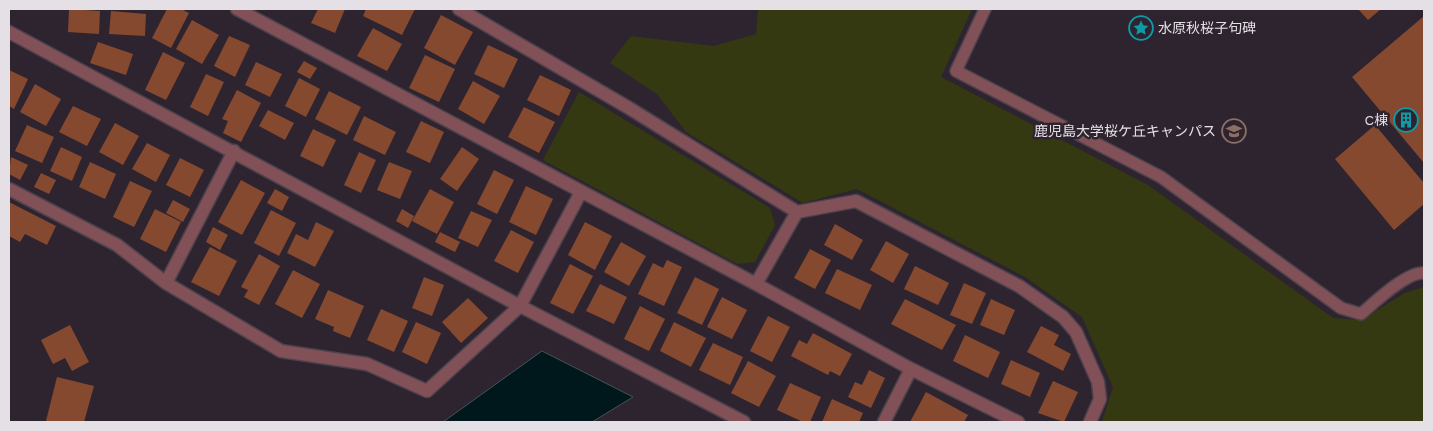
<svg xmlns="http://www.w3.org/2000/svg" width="1433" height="431" viewBox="0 0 1433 431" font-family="'Work Sans','Noto Sans JP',sans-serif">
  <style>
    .green { fill: #353911 }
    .water { fill: #00171c; stroke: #455359 }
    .building { fill: #85492f }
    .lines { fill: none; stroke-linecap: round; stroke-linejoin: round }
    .service-casing { stroke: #4b424c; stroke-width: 14 }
    .minor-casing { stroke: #4b424c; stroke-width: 15 }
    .service { stroke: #825057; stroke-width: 11 }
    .minor { stroke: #825057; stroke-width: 12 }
    .labels { text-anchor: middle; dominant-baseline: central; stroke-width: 5; stroke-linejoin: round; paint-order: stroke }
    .poi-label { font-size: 14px; fill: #e5dfe6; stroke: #2e242f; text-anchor: end }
  </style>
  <rect width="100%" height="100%" fill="#2e242f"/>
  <path class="green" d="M758 9H972L941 77 1148 185 1333 318 1361 320 1405 293 1424 287V422H1102L1113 387 1082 317 1025 277 857 189 803 203 686 132 657 94 610 63 631 36 714 46 756 34Z
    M579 92 770 208 775 225 755 262 737 264 543 160Z"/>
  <path class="water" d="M542 351 633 397 592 422H443Z"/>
  <path class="building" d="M69 9 100 11 99 34 68 32Z
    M167 9H181L189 13 171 48 152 38Z
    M318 9H345L335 33 311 23Z
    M366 9H415L402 35 363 16Z
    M1358 9H1381L1368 20Z
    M111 11 146 14 145 36 109 34Z
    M441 15 473 32 455 65 424 48Z
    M1424 16V163L1352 77Z
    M192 20 219 35 202 64 176 49Z
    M373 28 402 44 387 71 357 56Z
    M229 36 250 45 235 77 214 66Z
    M98 42 133 54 126 75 90 63Z
    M488 45 518 59 504 88 474 74Z
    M163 52 185 63 166 100 145 90Z
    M425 55 455 69 439 102 409 88Z
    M304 61 317 68 310 79 297 72Z
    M256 62 282 74 270 97 245 85Z
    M9 70 28 79 14 109 9 106Z
    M206 74 224 82 208 116 190 107Z
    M540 75 571 90 559 116 527 100Z
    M299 78 320 89 306 117 285 106Z
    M473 81 500 96 484 124 458 109Z
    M35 84 61 99 46 126 20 112Z
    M237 90 261 103 241 142 223 133 228 121 222 119Z
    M329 91 361 107 347 135 315 119Z
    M73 106 101 119 87 146 59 132Z
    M524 107 555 122 539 153 508 137Z
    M268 110 294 123 285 140 259 126Z
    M364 116 396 132 385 155 353 140Z
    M421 121 444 132 430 163 406 152Z
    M115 123 139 136 123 165 99 152Z
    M27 125 54 137 42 163 15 151Z
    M1375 125 1424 183V204L1394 230 1335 159Z
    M313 129 336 140 323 167 300 156Z
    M147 143 170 155 156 182 132 169Z
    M61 147 82 157 72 181 50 171Z
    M462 147 479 159 457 191 440 179Z
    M359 152 376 160 361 193 344 185Z
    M11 157 28 165 20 180 9 174Z
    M180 158 204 170 190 197 166 185Z
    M90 162 116 174 105 199 79 187Z
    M389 162 412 171 400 199 377 190Z
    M494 170 514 180 497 214 477 204Z
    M41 173 56 180 49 194 34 187Z
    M241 180 265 193 242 235 218 222Z
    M130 181 152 191 134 227 113 217Z
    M526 186 553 199 536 235 509 222Z
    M275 189 289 197 282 211 267 203Z
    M430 189 454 202 437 234 412 221Z
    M173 200 190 209 183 222 166 213Z
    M9 202 56 226 47 245 25 234 20 242 9 236Z
    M155 209 181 222 166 252 140 239Z
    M402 209 414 216 408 228 396 221Z
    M271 210 296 223 279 256 254 243Z
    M471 211 492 220 478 247 458 238Z
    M316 222 334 231 315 267 287 253 296 234 308 240Z
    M585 222 612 236 595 270 568 255Z
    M835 224 863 240 852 260 824 245Z
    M213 227 228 235 220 250 206 242Z
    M511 230 534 242 518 273 494 261Z
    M440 232 460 242 455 252 435 242Z
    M886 241 909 254 893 283 870 270Z
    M621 242 646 256 629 286 604 272Z
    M210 247 237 261 219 296 191 282Z
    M810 249 831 260 815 289 794 278Z
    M259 254 280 266 259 305 244 297 248 290 241 287Z
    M667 260 682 267 664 306 638 294 653 263 663 268Z
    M570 264 593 276 573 314 550 303Z
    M915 266 949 283 938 305 904 289Z
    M837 269 872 285 860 310 825 293Z
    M293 270 320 284 302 318 275 304Z
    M424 277 444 285 432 316 412 308Z
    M695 277 719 289 702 325 677 313Z
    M964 283 986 293 972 324 950 315Z
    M600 284 627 297 614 324 586 311Z
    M328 290 364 306 350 338 333 331 334 327 315 319Z
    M722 297 747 310 732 339 707 327Z
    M468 298 488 318 461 343 442 322Z
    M905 299 956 325 942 350 891 324Z
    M991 299 1015 310 1004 335 980 325Z
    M640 306 665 319 649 351 624 339Z
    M381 309 408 321 394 352 367 340Z
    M768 316 790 327 772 362 750 351Z
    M416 322 441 333 427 364 402 352Z
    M674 322 706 338 691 367 660 351Z
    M70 325 89 362 72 371 65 358 53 364 41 340Z
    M1041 326 1059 335 1054 345 1071 354 1063 371 1027 352Z
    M813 333 852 354 840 376 830 371 828 375 791 356 799 340 807 344Z
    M965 335 1000 352 988 378 953 361Z
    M713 343 743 357 730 385 699 370Z
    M1011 360 1040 373 1030 397 1001 384Z
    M748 361 776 376 759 407 731 393Z
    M869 370 885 378 871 408 848 397 855 382 862 385Z
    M57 377 94 386 84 422 46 421Z
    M1053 381 1078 392 1064 422 1038 413Z
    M790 383 821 397 810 422H803L777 410Z
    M926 392 968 415 964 422H910Z
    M832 399 863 413 859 422H822Z"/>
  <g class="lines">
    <g class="service-casing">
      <path id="service" d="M985 9 956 71 1161 177 1341 308 1361 314C1374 303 1407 271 1424 273"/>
    </g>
    <g class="minor-casing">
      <path id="minor" d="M237 9 756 284 911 369 884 422
        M459 9 629 108 797 212 856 201 1019 286 1063 317 1076 332 1098 382 1100 399 1090 422
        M9 32 520 306 744 422
        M9 189 117 245 166 283 281 351 367 364 427 391 520 306 581 192
        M166 283 234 151
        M756 284 797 212
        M911 369 1018 422"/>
    </g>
    <use href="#service" class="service"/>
    <use href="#minor" class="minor"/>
  </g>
  <defs>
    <g id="sight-ring" transform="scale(1.25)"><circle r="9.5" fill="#2e242f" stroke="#0f9aa8" stroke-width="1.5"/><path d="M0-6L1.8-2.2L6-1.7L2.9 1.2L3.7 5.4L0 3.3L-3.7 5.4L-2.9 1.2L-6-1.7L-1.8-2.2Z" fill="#0f9aa8"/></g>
    <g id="building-ring" transform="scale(1.25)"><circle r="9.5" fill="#2e242f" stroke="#0f9aa8" stroke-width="1.5"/><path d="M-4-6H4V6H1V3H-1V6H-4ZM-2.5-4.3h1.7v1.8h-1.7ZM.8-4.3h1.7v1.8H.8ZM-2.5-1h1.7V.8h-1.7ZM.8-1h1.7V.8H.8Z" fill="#0f9aa8"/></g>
    <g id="university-ring" transform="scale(1.25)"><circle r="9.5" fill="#2e242f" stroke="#8d6e63" stroke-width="1.5"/><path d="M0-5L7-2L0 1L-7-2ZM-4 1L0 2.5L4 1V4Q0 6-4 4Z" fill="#8d6e63"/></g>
  </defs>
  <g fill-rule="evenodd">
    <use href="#sight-ring" x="1141" y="28"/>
    <use href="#building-ring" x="1406" y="120"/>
    <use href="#university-ring" x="1234" y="131"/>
  </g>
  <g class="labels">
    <g class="poi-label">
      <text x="1158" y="28" text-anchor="start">水原秋桜子句碑</text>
      <text x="1388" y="120">C棟</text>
      <text x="1216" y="131">鹿児島大学桜ケ丘キャンパス</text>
    </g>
  </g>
  <rect width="1433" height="431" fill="none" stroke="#e5dfe6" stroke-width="20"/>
</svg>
